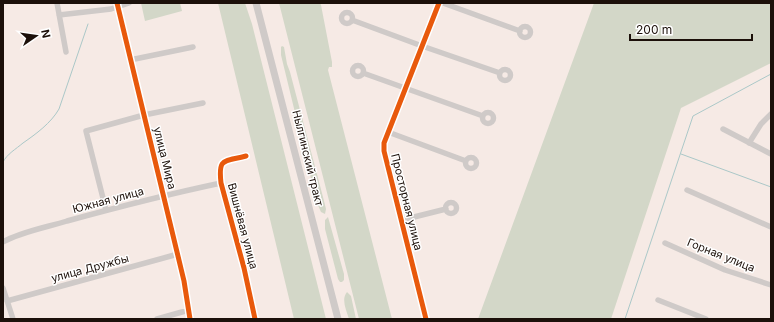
<svg xmlns="http://www.w3.org/2000/svg" width="774" height="322" viewBox="0 0 774 322" font-family="Inter,sans-serif">
  <style>
    .green { fill: #d3d7c8 }
    .lines { fill: none; stroke-linecap: round; stroke-linejoin: round }
    .stream { stroke: #abc8c8; stroke-width: 1 }
    .minor { stroke: #cfcac8; stroke-width: 5.5 }
    .major { stroke: #cfcac8; stroke-width: 7 }
    .cycleway-casing { stroke: #fff; stroke-width: 8 }
    .cycleway { stroke: #e8590c; stroke-width: 5 }
    .labels { text-anchor: middle; dominant-baseline: central; stroke-width: 3; stroke-linejoin: round; paint-order: stroke }
    .street-label { font-size: 11px; fill: #1c100a; stroke: #fff }
  </style>
  <rect width="100%" height="100%" fill="#f6eae5"/>
  <path class="green" d="M141 3H180L182 11 145 21Z
    M218 3H245L252 24 326 319H294Z
    M279 3H320L321 5 332 62V67H329L328 70 392 319H359Z
    M594 3H771V63L681 108 611 319H478Z
    M282 46 284 47 287 64 290 72 323 197 326 209 325 214 321 212 317 203 281 55V47Z
    M328 217 344 274V280L342 282H340L338 279 325 229V220Z
    M347 292 351 296 356 319H349C346 310 341 299 347 292Z"/>
  <g class="lines">
    <path class="stream" d="M681 154 771 187
      M3 162C7 154 16 149 23 143 36 134 51 123 59 109L88 24
      M625 319 693 116 771 74"/>
    <path class="minor" d="M57 3 66 52
      M117 3 184 281 190 319
      M443 3 520 31
      M341.5 18a5.5 5.5 0 1 1 11 0a5.5 5.5 0 1 1-11 0Z
      M59 15 111 9 129 3
      M352 20 422 46 500 73
      M519.5 32a5.5 5.5 0 1 1 11 0a5.5 5.5 0 1 1-11 0Z
      M130 60 193 47
      M352.5 71a5.5 5.5 0 1 1 11 0a5.5 5.5 0 1 1-11 0Z
      M499.5 75a5.5 5.5 0 1 1 11 0a5.5 5.5 0 1 1-11 0Z
      M363 73 483 116
      M482.5 118a5.5 5.5 0 1 1 11 0a5.5 5.5 0 1 1-11 0Z
      M723 129 771 154
      M388 132 466 161
      M749 143 761 124 771 114
      M246 156C224 162 218 157 221 183L244 268 255 319
      M465.5 163a5.5 5.5 0 1 1 11 0a5.5 5.5 0 1 1-11 0Z
      M687 190 771 227
      M445.5 208a5.5 5.5 0 1 1 11 0a5.5 5.5 0 1 1-11 0Z
      M106 210 86 131 144 115 203 103
      M402 220 446 209
      M3 242C20 232 48 227 67 221 118 207 169 194 221 183
      M665 243 725 270 771 285
      M3 288 13 319
      M658 300 706 319
      M7 301 178 254
      M157 319 189 310
      M426 319 384 151V143L439 3"/>
    <path class="major" d="M256 3 338 319"/>
    <g class="cycleway-casing">
      <path id="cycleway" d="M117 3 184 281 190 319
        M246 156C224 162 218 157 221 183L244 268 255 319
        M426 319 384 151V143L439 3"/>
    </g>
    <use href="#cycleway" class="cycleway"/>
  </g>
  <g class="labels">
    <g class="street-label">
      <text transform="translate(165 158) rotate(76)">улица Мира</text>
      <text transform="translate(308 158) rotate(76)">Нылгинский тракт</text>
      <text transform="translate(108 200) rotate(-15)">Южная улица</text>
      <text transform="translate(407 202) rotate(76)">Просторная улица</text>
      <text transform="translate(243 226) rotate(75)">Вишнёвая улица</text>
      <text transform="translate(721 255) rotate(22)">Горная улица</text>
      <text transform="translate(90 268) rotate(-15)">улица Дружбы</text>
    </g>
  </g>
  <rect width="774" height="322" fill="none" stroke="#1c100a" stroke-width="8"/>
  <g transform="translate(36 36) rotate(77)" stroke="#ffffff" stroke-width="3" paint-order="stroke">
  <path d="M0-3L7 15L0 10L-7 15Z" fill="#1c100a"/>
  <text y="-6" font-size="11" font-weight="bold" text-anchor="middle" fill="#1c100a">N</text>
  </g>
  <path d="M630 34v6h122v-6" fill="none" stroke="#1c100a" stroke-width="2"/>
  <text x="636" y="34" font-size="12" fill="#1c100a" stroke="#ffffff" stroke-width="3" paint-order="stroke">200 m</text>
</svg>
